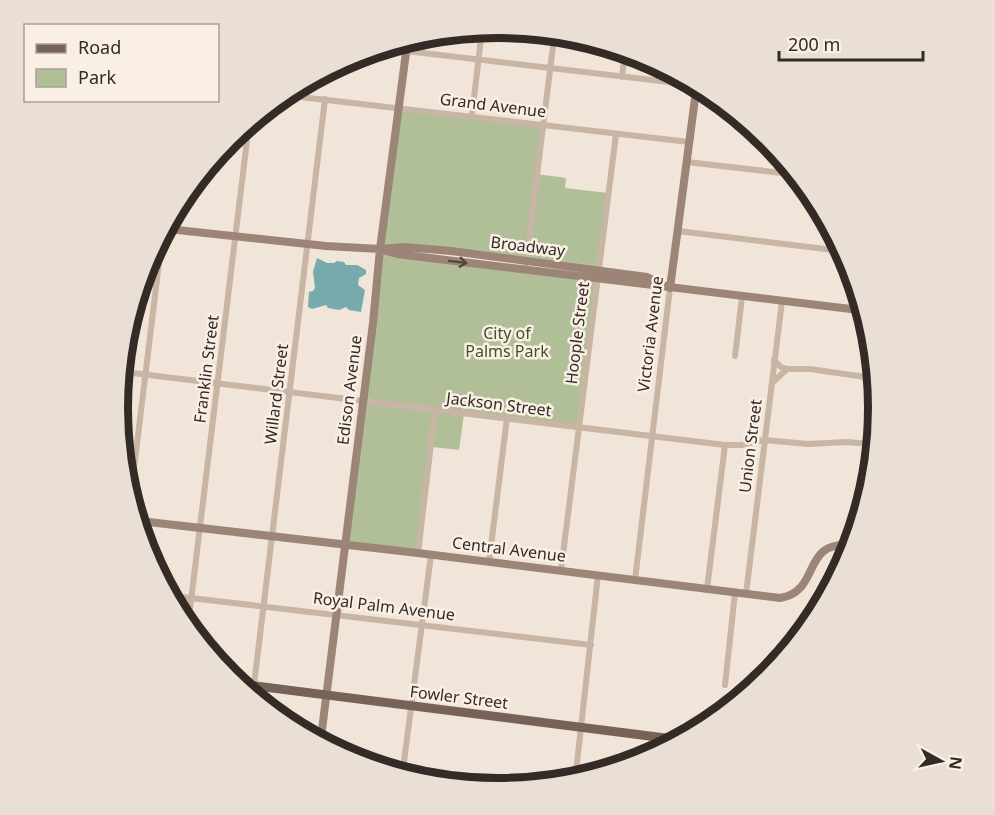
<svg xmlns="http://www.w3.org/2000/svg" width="995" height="815" viewBox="0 0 995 815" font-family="'Noto Sans',sans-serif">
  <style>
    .green { fill: #b1bf98 }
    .water { fill: #77aaad }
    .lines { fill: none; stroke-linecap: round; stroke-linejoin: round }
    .street { stroke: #c8b5a4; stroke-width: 6 }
    .secondary { stroke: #9c8476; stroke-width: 8 }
    .primary { stroke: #766257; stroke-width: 9 }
    .oneway { stroke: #53453e }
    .labels { text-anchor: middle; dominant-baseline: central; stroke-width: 5; stroke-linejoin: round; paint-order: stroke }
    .street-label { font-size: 16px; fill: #342a26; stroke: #f9efe4 }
    .park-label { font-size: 16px; fill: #42512a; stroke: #f9efe4 }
    .rim { fill: none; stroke: #342a26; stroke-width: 8 }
  </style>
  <rect width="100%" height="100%" fill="#f0e5d8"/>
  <path class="green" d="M401 109 542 125 537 174 566 178 565 188 608 193 598 268 381 248Z
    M381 251 596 279 578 426 364 400Z
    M364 402 434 410 417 551 346 544Z
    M437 411 464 414 459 450 432 447Z"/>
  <path class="water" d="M317 258 327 263H334L337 261 344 262 346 265H357L366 270V274L359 278 358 285 365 290 361 312 349 310 346 307 339 310 328 308 326 305 312 309 308 307 309 292 313 291 315 288 313 272Z"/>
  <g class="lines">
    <path class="street" d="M406 51 686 84
      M622 77 625 52
      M292 96 689 142
      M472 115 482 30
      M687 162 791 174
      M678 231 841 251
      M526 264 554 38
      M735 356 742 297
      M774 360 781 367 787 369H810L872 378
      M124 372 725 445H741L764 440 808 444 846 442 871 444
      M772 383 787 369
      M866 443 874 386
      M132 485 162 238
      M418 553 435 410
      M489 562 507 418
      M561 570 616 134
      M635 580 670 288
      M707 589 725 445
      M746 594 782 301
      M174 596 591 645
      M189 617 249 124
      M725 685 735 593
      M253 693 325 99
      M403 769 431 555
      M576 772 598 575"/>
    <path class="secondary" d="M168 229 326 246 380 249 404 247 451 251 647 277 670 288
      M386 251 397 254 859 310
      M670 288 696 91
      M140 521 418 553 780 598C822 591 800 541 851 545
      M321 738 373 323 380 249 407 45"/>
    <path class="primary" d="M240 684 673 739"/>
  </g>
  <defs><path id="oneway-shaft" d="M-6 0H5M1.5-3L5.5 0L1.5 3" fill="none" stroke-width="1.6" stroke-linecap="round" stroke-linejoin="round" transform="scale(1.5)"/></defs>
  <use class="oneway" href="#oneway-shaft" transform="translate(458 262) rotate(7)"/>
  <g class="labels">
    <g class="street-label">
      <text transform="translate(493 105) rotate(7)">Grand Avenue</text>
      <text transform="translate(528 246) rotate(7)">Broadway</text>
      <text transform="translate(577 333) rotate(-83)">Hoople Street</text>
      <text transform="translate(650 334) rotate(-83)">Victoria Avenue</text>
      <text transform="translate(206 369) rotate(-83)">Franklin Street</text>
      <text transform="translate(349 390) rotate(-83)">Edison Avenue</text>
      <text transform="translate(276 394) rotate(-83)">Willard Street</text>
      <text transform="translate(499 404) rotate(7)">Jackson Street</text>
      <text transform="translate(750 446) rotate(-83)">Union Street</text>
      <text transform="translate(509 549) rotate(7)">Central Avenue</text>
      <text transform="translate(384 606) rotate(7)">Royal Palm Avenue</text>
      <text transform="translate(459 697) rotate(7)">Fowler Street</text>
    </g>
    <g class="park-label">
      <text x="507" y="333">City of<tspan x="507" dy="18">Palms Park</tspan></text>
    </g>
  </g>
  <path d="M0 0H995V815H0ZM128 408a370 370 0 1 1 740 0a370 370 0 1 1-740 0Z" fill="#e9dfd5" fill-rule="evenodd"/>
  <path class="rim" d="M128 408a370 370 0 1 1 740 0a370 370 0 1 1-740 0Z"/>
  <rect x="24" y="24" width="195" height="78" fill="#f9efe4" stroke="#aaa098" stroke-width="1.5"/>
  <rect x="36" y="44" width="30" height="9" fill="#766257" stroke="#aaa098" stroke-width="1.5"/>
  <text x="78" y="54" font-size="18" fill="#342a26">Road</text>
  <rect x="36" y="69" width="30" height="18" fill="#b1bf98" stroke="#aaa098" stroke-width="1.5"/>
  <text x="78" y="84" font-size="18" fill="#342a26">Park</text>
  <g transform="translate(941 761) rotate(98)" stroke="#f9efe4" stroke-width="4.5" paint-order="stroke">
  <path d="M0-4.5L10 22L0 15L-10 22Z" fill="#342a26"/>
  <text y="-9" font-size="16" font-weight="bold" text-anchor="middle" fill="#342a26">N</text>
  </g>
  <path d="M779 51v9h144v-9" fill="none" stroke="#342a26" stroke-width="3"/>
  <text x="788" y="51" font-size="18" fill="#342a26" stroke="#f9efe4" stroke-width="4.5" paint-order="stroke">200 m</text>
</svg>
